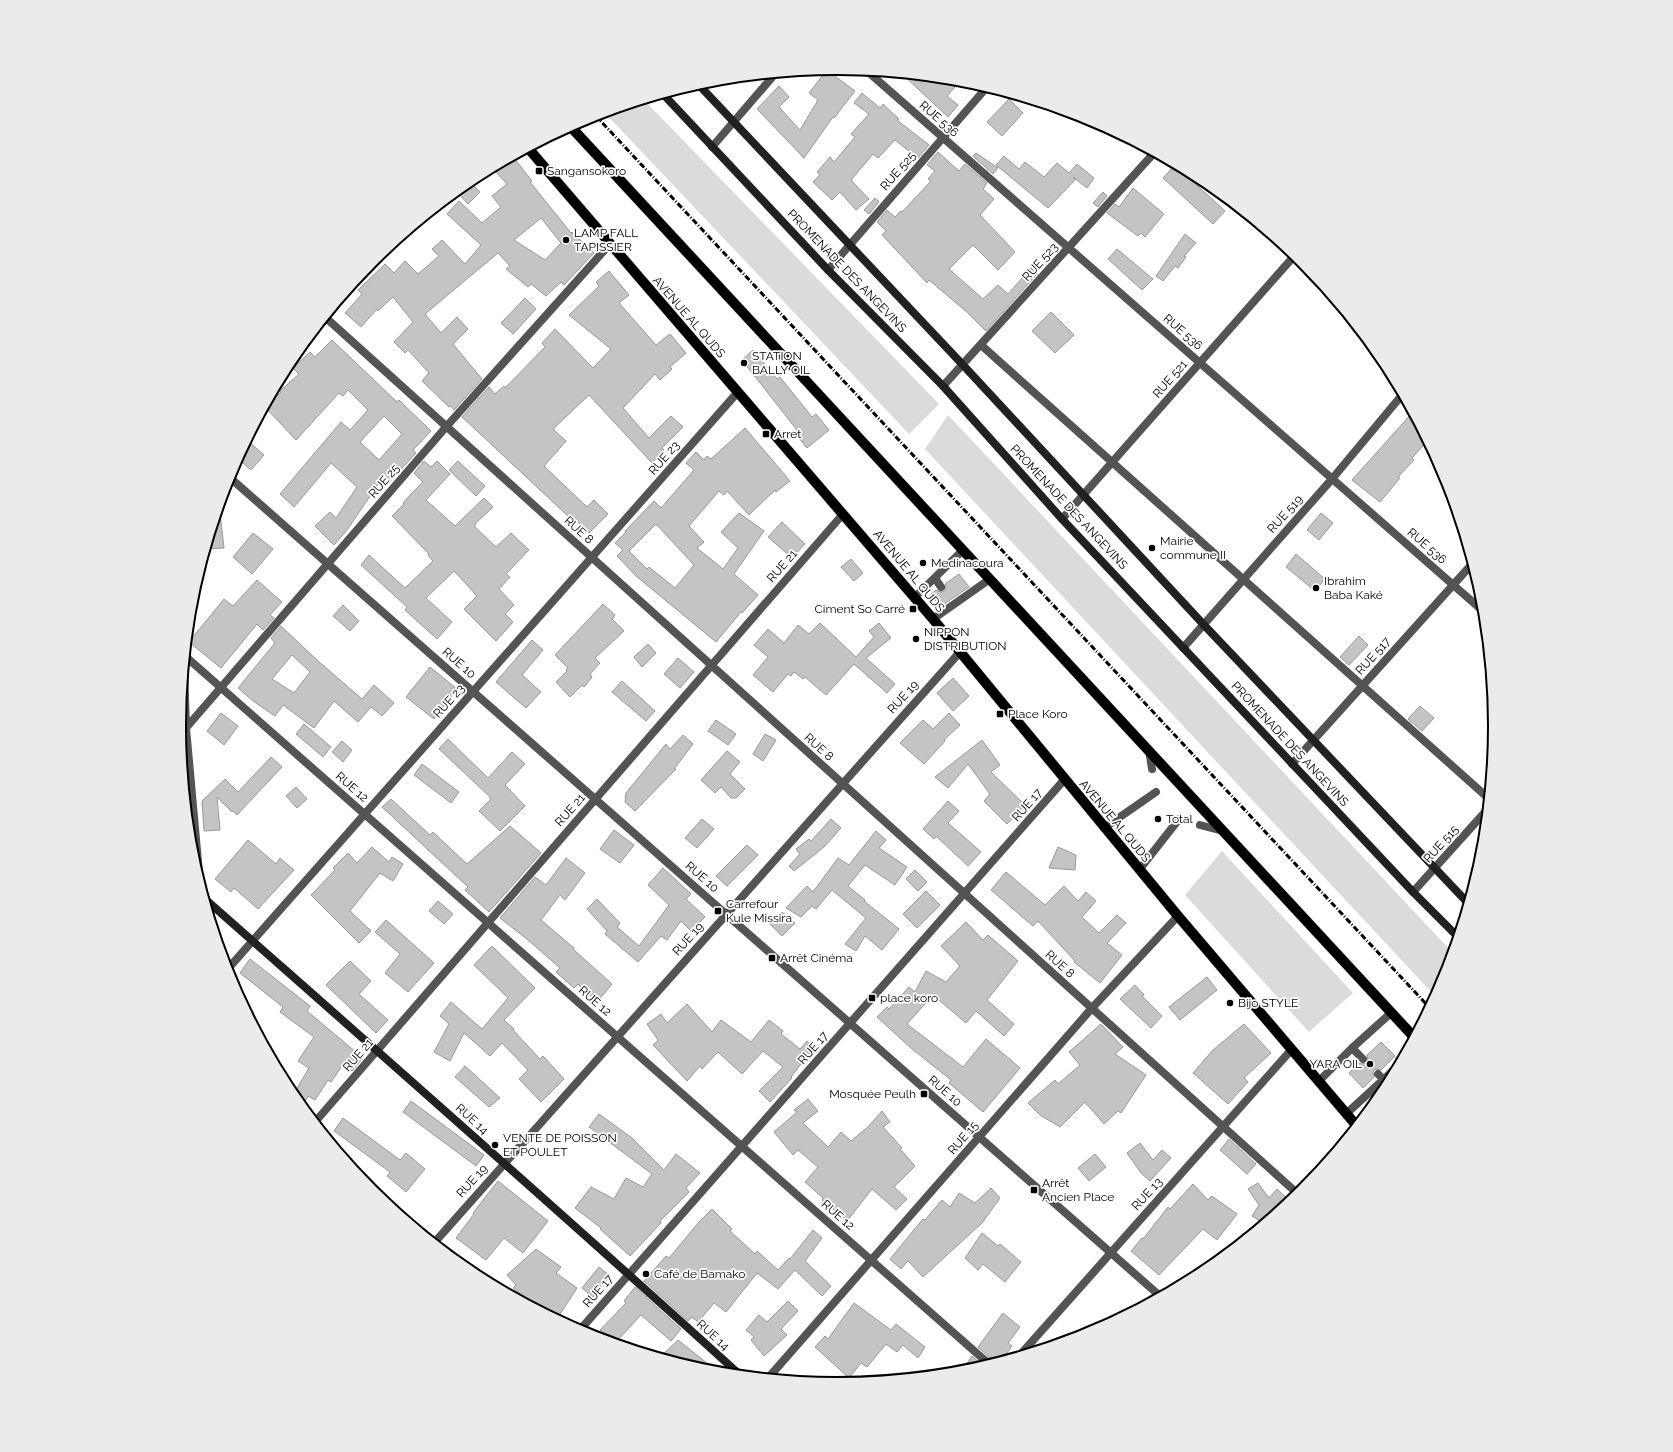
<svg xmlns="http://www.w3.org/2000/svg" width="1673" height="1452" viewBox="0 0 1673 1452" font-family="Raleway,sans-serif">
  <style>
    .green { fill: #dbdbdb }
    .building { fill: #c4c4c4; stroke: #989898; fill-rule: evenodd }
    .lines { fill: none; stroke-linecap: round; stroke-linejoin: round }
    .primary-casing { stroke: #dbdbdb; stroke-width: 11 }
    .lane { stroke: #545454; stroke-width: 8 }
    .street { stroke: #545454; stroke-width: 8 }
    .secondary { stroke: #212121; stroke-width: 8 }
    .primary { stroke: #000; stroke-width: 10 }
    .rail { stroke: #000; stroke-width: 3; stroke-dasharray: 6 2 1 2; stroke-linecap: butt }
    .poi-dot { fill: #000; stroke: #fff; stroke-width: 1.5 }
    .labels { text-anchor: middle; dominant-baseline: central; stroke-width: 3.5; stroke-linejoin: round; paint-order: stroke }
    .street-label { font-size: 12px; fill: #000; stroke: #fff }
    .poi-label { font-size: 12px; fill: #000; stroke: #fff; text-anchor: start }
    .rim { fill: none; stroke: #000; stroke-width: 2 }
  </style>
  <rect width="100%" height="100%" fill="#fff"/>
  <path class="green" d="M644 100 939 404 909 434 604 112Z
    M948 415 1452 952 1444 978 1435 996 925 449Z
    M1222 851 1353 993 1309 1032 1185 895Z"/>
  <path class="building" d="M827 70 855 91 834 118 833 117 804 158 757 109 779 86 789 97 779 107 800 130 818 100 809 93Z
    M902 74 946 79 955 87 947 96 958 105 948 117Z
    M862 93 880 108 883 104 899 119 897 120 929 145 918 158 895 140 878 158 873 154 851 180 869 199 856 210 840 192 832 200 813 182 820 175 817 172 830 157 834 162 855 137 851 134 869 114 854 103Z
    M1009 99 1023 113 1002 136 987 122Z
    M938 152 959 171 965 164 987 183 983 189 994 199 980 215 1015 252 998 270 973 245 949 269 983 299 998 285 1008 294 1031 268 1037 274 986 331 968 313 929 280 927 283 882 235 886 231 877 222 887 210 895 217 901 211 902 212 931 181 928 179 935 171 927 165Z
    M976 153 998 168 993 174 973 156Z
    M1004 156 1019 169 1025 162 1044 177 1057 163 1069 173 1077 164 1094 178 1087 188 1073 177 1076 179 1048 208 996 165Z
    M509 158H514L532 181 530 182 571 233 572 232 594 253 564 285 561 282 546 296 531 284 528 287 506 269 510 266 498 253 425 314 441 333 457 317 468 329 453 344 482 379 454 410 451 406 449 407 422 381 429 373 408 350 405 353 394 342 413 322 393 297 378 311 377 309 361 327 345 313 362 294 358 290 385 264 394 273 405 261 418 274 439 256 432 249 442 240 465 264 481 245 447 214 459 201 482 223 501 207 492 196 507 184 492 168ZM541 218 561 243 545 260 514 240Z
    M1175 165 1225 211 1213 224 1163 178Z
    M469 181 480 192 468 204 456 191Z
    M1133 188 1164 214 1145 237 1141 233 1138 236 1107 213 1115 204 1119 207Z
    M1103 192 1107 196 1098 207 1093 203Z
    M875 198 879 202 869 214 864 210Z
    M1185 234 1196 243 1184 256 1186 257 1178 268 1175 266 1163 281 1156 276Z
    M1117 249 1153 279 1142 290 1108 259Z
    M609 271 629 295 619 303 656 345 670 334 686 353 670 367 672 369 660 380 655 374 623 408 649 438 671 416 683 427 662 448 664 450 652 463 589 395 553 429 566 441 544 466 587 507 594 500 608 514 589 533 571 515 569 517 462 417 489 387 495 394 504 386 505 388 545 347 542 343 555 329 593 368 611 349 569 315 599 286 596 282Z
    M525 298 536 309 513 334 501 323Z
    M1051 312 1074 335 1055 353 1032 331Z
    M332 340 397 402 399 400 431 431 413 450 416 453 384 488 379 483 347 530 334 545 315 526 330 512 336 518 357 487 331 463 294 507 280 494 341 422 350 430 368 410 348 390 343 396 339 393 296 440 265 407 281 392 280 391 299 374 293 368 310 352 315 357ZM384 416 402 434 379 460 360 442Z
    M753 350 777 379 780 377 812 417 816 414 829 430 807 448 794 432 797 430 742 360Z
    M1412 413 1427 441 1412 458 1414 460 1398 477 1400 478 1380 502 1352 480Z
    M745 428 790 481 776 492 775 490 749 515 727 491 724 495 719 491 689 526 704 542 697 548 723 569 738 548 721 532 739 513 764 531 734 574 758 595 742 613 741 612 716 642 636 576 617 556 623 550 615 543 626 532 625 531 654 501 661 508 694 470 686 463 696 452 704 460 707 456 711 459ZM656 524 694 565 675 588 649 567 647 569 629 551Z
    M247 440 264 455 251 470 237 458Z
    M424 461 431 467 437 461 450 474 426 500 455 526 484 498 493 507 475 524V527L496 547 511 533 529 550 506 574 510 577 499 589 514 605 505 614 513 622 496 641 464 609 477 596 454 571 426 598 452 622 437 639 405 610 407 607 361 565 369 555 405 588 433 561 428 555 429 554 392 516 404 504 403 503 410 495 423 482 414 473Z
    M458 461 485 486 476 496 449 470Z
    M219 504 224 548 206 549 214 523Z
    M1321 513 1333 523 1319 540 1307 530Z
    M782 522 805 544 792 558 768 537Z
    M253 533 273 549 252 574 233 557Z
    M1296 554 1325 579 1315 591 1286 567Z
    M851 559 863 573 854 581 841 567Z
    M959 574 969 587 940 607 931 594 936 590 941 592 944 591 946 587 945 584Z
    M257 580 282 602 270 615 274 618 263 630 257 624 221 668 189 642 224 599 233 606Z
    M603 604 615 615 612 619 624 631 595 658 600 663 590 674 592 677 584 687 582 685 570 697 556 682 567 671 566 670 568 668 555 655Z
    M343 605 359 621 350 631 333 616Z
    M820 623 856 657 874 637 869 631 879 623 891 638 866 658 895 684 887 693 854 664 826 695 805 677 803 679 794 672 791 676 788 674 773 692 753 675 768 657 754 645 768 629 784 643 798 625 809 634Z
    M281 626 317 660 362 699 374 685 394 703 382 716 371 707 358 722 334 701 314 728 283 705 275 716 253 701 238 688 275 643 271 638ZM292 655 310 672 294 693 272 679Z
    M1359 636 1368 645 1349 665 1340 657Z
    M532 640 543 650 522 675 541 692 526 708 496 682Z
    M648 644 656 653 642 667 634 657Z
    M678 658 694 672 680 688 664 674Z
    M430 667 457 689 434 719 406 697Z
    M953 678 969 696 953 711 937 693Z
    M622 681 655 711 646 721 612 692Z
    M1420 706 1434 718 1422 731 1408 719Z
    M221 713 238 726 224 745 207 731Z
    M949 713 960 725 944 740 945 741 924 764 900 743 923 720 933 729Z
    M716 720 736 734 728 745 708 731Z
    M304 724 331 747 323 757 296 734Z
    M765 734 776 740 763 761 753 754Z
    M683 735 693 744 674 769H676L635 811 625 802 626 793 666 744 670 749Z
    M448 739 488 778 512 752 525 764 505 785 525 806 500 831 479 811 490 800V797L439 749Z
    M982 740 1000 765 991 772 1025 805 1007 824 984 801 990 794 968 764 948 788 935 777Z
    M342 741 352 750 343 762 332 752Z
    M727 751 740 762 730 774 745 789 736 798H731L721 787 715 793 701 780Z
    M271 757 282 767 237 815 233 811 232 812 217 797 220 830 204 831 202 801 225 779 238 792Z
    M422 764 459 792 451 803 414 775Z
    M296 787 307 799 297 808 286 796Z
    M391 799 430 835 433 832 467 864 510 826 541 853 489 912 465 890 468 887 382 807Z
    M948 801 959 811 948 823 981 852 968 866 936 836 934 839 923 829Z
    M702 819 714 829 697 848 685 838Z
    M831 819 841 828 824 847 794 871 789 866 800 854 796 849 809 839 811 841Z
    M614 830 634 845 620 863 600 849Z
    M876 831 886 840 879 848 907 867 895 885 865 865 848 886 865 900 864 901 899 929 882 950 865 936 856 951 845 944 866 918 832 890 816 909 812 906 801 917 786 908 807 886 813 892 838 858 849 865Z
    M248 840 276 864 280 858 294 870 258 909 234 888 231 892 215 879Z
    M747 845 758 855 727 886 716 876Z
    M372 847 389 862 392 857 403 864 393 881 380 873 350 911 371 931 359 943 311 895 335 870 333 868 348 853 357 863Z
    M1058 847 1076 855 1075 870 1049 868Z
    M566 858 585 873 565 900 560 895 541 920 574 948 573 949 612 984 597 1002 578 984 574 988 556 972 560 968 528 940 500 918 535 877 546 885Z
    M663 868 691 894 686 899 705 917 691 931 681 921 667 940 661 936 638 962 605 934 607 931 587 909 597 899 620 923 617 927 639 946 669 905 648 885Z
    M915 870 927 882 918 891 906 879Z
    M1006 872 1045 905 1064 886 1078 901 1086 892 1096 901 1082 917 1099 933 1117 915 1126 923 1107 943 1122 955 1100 983 1074 962 1075 961 1038 921 1033 926 991 890Z
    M926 891 940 905 917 928 903 914Z
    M438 901 453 914 444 924 429 911Z
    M782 912 795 923 782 936 770 924Z
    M386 920 434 963 408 992 385 973 400 954 375 932Z
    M966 922 983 940 988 935 1018 961 987 1000 1014 1024 1004 1036 976 1011 966 1023 933 995 907 1024 963 1067 986 1039 1020 1068 983 1112 949 1083 951 1080 912 1049 877 1017 887 1007 889 1009 909 987 915 992 926 971 946 982 960 966 941 946Z
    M492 946 535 988 504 1020 514 1029 513 1030 540 1059 543 1056 564 1079 541 1102 519 1079 528 1070 502 1043 490 1056 464 1033 450 1061 434 1052 449 1024 440 1016 451 1002 482 1029 508 998 474 965Z
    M250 959 310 1006 307 1011 363 1058 352 1071 344 1063 331 1082 328 1080 315 1100 308 1096 302 1107 293 1095 309 1068 298 1061 314 1037 280 1012 283 1007 240 973Z
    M350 961 371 981 359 994 388 1020 376 1033 326 985Z
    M1207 977 1217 990 1180 1020 1169 1007Z
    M1135 985 1144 995 1142 996 1162 1016 1151 1028 1120 999Z
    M687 1004 712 1032 721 1020 751 1042 769 1020 783 1031 781 1034 800 1049 807 1041 814 1047 791 1077 792 1078 770 1102 759 1091 783 1067 763 1051 742 1074 718 1052 702 1069 700 1066 687 1081 653 1045 658 1040 647 1024 661 1014 667 1023Z
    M1101 1024 1123 1047 1115 1054 1146 1075 1121 1113 1118 1111 1104 1124 1085 1102 1060 1127 1040 1115 1028 1103 1055 1080 1058 1084 1080 1065 1069 1052Z
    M1244 1024 1271 1053 1244 1078 1248 1082 1228 1104 1193 1073 1213 1050Z
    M1381 1042 1395 1056 1381 1070 1377 1069 1374 1070 1373 1073 1374 1077 1363 1088 1349 1073 1359 1063 1362 1064 1367 1063 1368 1060 1367 1055Z
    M465 1066 500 1098 489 1107 455 1077Z
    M808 1099 818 1111 803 1123 828 1147 841 1132 851 1141 869 1126 882 1111 890 1122 883 1127 902 1148 900 1149 915 1166 894 1187 907 1199 896 1210 872 1189 847 1221 822 1200 823 1198 805 1182 818 1167 798 1150 793 1155 774 1132 797 1112 794 1110Z
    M411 1101 484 1155 476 1166 403 1112Z
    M599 1114 632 1138 664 1170 676 1154 700 1173 686 1188 689 1192 660 1221 661 1223 630 1256 600 1229 601 1228 575 1208 591 1187 614 1199 626 1178 643 1187 652 1174 589 1127Z
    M343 1118 400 1160 406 1153 425 1169 406 1192 387 1176 390 1172 334 1131Z
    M1229 1139 1256 1164 1247 1174 1220 1150Z
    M1140 1143 1153 1160 1162 1150 1171 1158 1150 1181 1141 1173 1127 1153Z
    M1095 1154 1106 1167 1089 1181 1078 1168Z
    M498 1181 548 1221 523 1253 504 1238 486 1260 456 1238 474 1214 473 1213Z
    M1258 1183 1269 1198 1277 1189 1290 1201 1263 1223 1252 1216 1259 1205 1248 1189Z
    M1193 1184 1208 1200 1212 1196 1237 1214 1217 1240 1203 1229 1159 1275 1131 1251 1142 1238 1143 1239 1168 1207 1170 1209Z
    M991 1188 1000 1198 982 1223 923 1277 908 1261 901 1269 890 1259 923 1219 925 1220 942 1200 950 1207 959 1193 975 1203Z
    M712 1209 732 1229 730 1231 755 1254 757 1251 778 1270 789 1258 790 1259 813 1230 822 1238 805 1261 831 1286 822 1296 795 1270 778 1289 757 1273 726 1312 714 1303 698 1322 692 1317 688 1321 644 1281 666 1256 669 1258 699 1222Z
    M982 1233 998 1246 1000 1244 1021 1262 1005 1282 983 1264 978 1270 965 1258Z
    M536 1249 561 1267 556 1273 577 1288 557 1319 531 1305 532 1304 513 1288 516 1285 507 1275Z
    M599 1267 610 1276 593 1297 582 1288Z
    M635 1287 681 1329 671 1341 641 1315 615 1343 600 1330 626 1303 624 1301Z
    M788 1301 798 1311 781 1329 787 1335 764 1356 751 1340 754 1337 746 1330 759 1315 767 1322Z
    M854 1303 891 1330 896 1324 925 1347 918 1358 903 1345 897 1352 886 1344 867 1367 861 1363 849 1378 815 1347 825 1336 828 1339Z
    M1003 1313 1020 1327 1008 1343 1012 1346 1002 1360 994 1362 978 1347Z
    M678 1340 718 1372 708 1371 660 1357Z
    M972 1356 983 1366 961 1372Z"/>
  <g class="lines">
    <g class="primary-casing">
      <path id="primary" d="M570 126 1413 1036
        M528 148 933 619 1178 916 1356 1125"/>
    </g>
    <path class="lane" d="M935 578 941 587
      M914 598 963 550
      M933 619 990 579
      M1149 750 1152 769
      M1200 825 1223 831
      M1104 828 1156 792
      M1139 870 1179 819
      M1352 1048 1363 1059
      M1378 1074 1384 1080
      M1319 1081 1352 1048 1392 1012
      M1346 1114 1396 1068"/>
    <path class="street" d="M867 71 1483 611
      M712 147 775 74
      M828 270 987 87
      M325 317 1298 1194
      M981 345 1487 797
      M943 386 1154 153
      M228 476 1160 1296
      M1062 519 1295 255
      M1183 648 1332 479 1402 395
      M185 656 989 1364
      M184 668 186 728 200 884
      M179 736 446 427 610 244
      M1292 764 1472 564
      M1413 892 1486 811
      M226 971 737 393
      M315 1122 843 514
      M434 1243 960 652
      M579 1331 1064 780
      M1020 1355 1292 1049
      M769 1377 1092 1008 1178 916"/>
    <path class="secondary" d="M698 84 963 365 1204 625 1467 902
      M663 94 828 270 943 386 1062 519 1413 892 1457 936
      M205 899C384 1057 563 1214 739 1374"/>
    <use href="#primary" class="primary"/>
    <path class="rail" d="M595 115 1429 1007"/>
  </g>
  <g class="poi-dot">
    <rect x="535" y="167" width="8" height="8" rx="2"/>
    <circle cx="566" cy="240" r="4"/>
    <circle cx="744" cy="363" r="4"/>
    <rect x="762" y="430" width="8" height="8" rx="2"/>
    <circle cx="1152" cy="548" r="4"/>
    <circle cx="923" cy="563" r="4"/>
    <circle cx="1316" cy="588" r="4"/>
    <rect x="909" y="605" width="8" height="8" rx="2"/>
    <circle cx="916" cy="639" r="4"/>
    <rect x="996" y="710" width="8" height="8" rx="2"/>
    <circle cx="1158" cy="819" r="4"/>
    <rect x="714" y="907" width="8" height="8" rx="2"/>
    <rect x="768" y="954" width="8" height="8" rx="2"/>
    <rect x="868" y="994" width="8" height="8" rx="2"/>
    <circle cx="1230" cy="1003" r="4"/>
    <circle cx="1370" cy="1064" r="4"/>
    <rect x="920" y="1090" width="8" height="8" rx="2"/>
    <circle cx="495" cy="1145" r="4"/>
    <rect x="1030" y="1186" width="8" height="8" rx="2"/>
    <circle cx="646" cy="1274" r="4"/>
  </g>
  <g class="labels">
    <g class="street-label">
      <text transform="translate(939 119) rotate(41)">RUE 536</text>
      <text transform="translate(898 171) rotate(-49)">RUE 525</text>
      <text transform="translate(1040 262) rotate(-48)">RUE 523</text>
      <text transform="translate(847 271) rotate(46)">PROMENADE DES ANGEVINS</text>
      <text transform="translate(689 317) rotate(49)">AVENUE AL QUDS</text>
      <text transform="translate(1183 332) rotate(41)">RUE 536</text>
      <text transform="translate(1170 379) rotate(-49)">RUE 521</text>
      <text transform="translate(664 458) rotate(-49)">RUE 23</text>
      <text transform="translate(384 481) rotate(-49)">RUE 25</text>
      <text transform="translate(1069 507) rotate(47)">PROMENADE DES ANGEVINS</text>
      <text transform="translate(1285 514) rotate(-48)">RUE 519</text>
      <text transform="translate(579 530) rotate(42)">RUE 8</text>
      <text transform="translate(1427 546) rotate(41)">RUE 536</text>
      <text transform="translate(782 566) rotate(-49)">RUE 21</text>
      <text transform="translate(909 571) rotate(50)">AVENUE AL QUDS</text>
      <text transform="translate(1373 656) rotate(-48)">RUE 517</text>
      <text transform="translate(459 663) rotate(41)">RUE 10</text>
      <text transform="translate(903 697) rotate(-48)">RUE 19</text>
      <text transform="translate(449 701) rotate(-48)">RUE 23</text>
      <text transform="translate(1290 744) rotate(47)">PROMENADE DES ANGEVINS</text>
      <text transform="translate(819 747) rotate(42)">RUE 8</text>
      <text transform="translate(352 787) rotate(41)">RUE 12</text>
      <text transform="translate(1027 805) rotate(-49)">RUE 17</text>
      <text transform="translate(570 810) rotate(-49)">RUE 21</text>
      <text transform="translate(1115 821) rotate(50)">AVENUE AL QUDS</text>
      <text transform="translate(1441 844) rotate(-48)">RUE 515</text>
      <text transform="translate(702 877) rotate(41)">RUE 10</text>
      <text transform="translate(688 939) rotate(-48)">RUE 19</text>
      <text transform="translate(1060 964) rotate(42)">RUE 8</text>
      <text transform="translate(595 1001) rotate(41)">RUE 12</text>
      <text transform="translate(813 1048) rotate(-49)">RUE 17</text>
      <text transform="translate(358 1055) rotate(-49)">RUE 21</text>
      <text transform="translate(945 1091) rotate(41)">RUE 10</text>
      <text transform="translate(472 1119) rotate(42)">RUE 14</text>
      <text transform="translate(963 1138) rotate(-49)">RUE 15</text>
      <text transform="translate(472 1181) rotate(-48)">RUE 19</text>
      <text transform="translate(1147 1194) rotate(-48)">RUE 13</text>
      <text transform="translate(838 1215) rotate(41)">RUE 12</text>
      <text transform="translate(598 1291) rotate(-49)">RUE 17</text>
      <text transform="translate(713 1335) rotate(42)">RUE 14</text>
    </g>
    <g class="poi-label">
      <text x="547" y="171">Sangansokoro</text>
      <text x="574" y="233">LAMP FALL<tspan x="574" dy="14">TAPISSIER</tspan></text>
      <text x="752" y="356">STATION<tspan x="752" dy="14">BALLY OIL</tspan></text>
      <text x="774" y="434">Arret</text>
      <text x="1160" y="541">Mairie<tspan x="1160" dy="14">commune II</tspan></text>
      <text x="931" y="563">Medinacoura</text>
      <text x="1324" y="581">Ibrahim<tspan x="1324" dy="14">Baba Kaké</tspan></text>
      <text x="905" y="609" text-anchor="end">Ciment So Carré</text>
      <text x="924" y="632">NIPPON<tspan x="924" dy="14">DISTRIBUTION</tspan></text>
      <text x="1008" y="714">Place Koro</text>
      <text x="1166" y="819">Total</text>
      <text x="726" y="904">Carrefour<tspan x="726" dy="14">Kule Missira</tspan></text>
      <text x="780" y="958">Arrêt Cinéma</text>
      <text x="880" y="998">place koro</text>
      <text x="1238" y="1003">Bijo STYLE</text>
      <text x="1362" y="1064" text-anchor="end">YARA OIL</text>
      <text x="916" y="1094" text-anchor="end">Mosquée Peulh</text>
      <text x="503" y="1138">VENTE DE POISSON<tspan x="503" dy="14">ET POULET</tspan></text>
      <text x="1042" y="1183">Arrêt<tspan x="1042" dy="14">Ancien Place</tspan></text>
      <text x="654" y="1274">Café de Bamako</text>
    </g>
  </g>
  <path d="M0 0H1673V1452H0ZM186 726a651 651 0 1 1 1302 0a651 651 0 1 1-1302 0Z" fill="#ebebeb" fill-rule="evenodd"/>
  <path class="rim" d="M186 726a651 651 0 1 1 1302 0a651 651 0 1 1-1302 0Z"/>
</svg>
